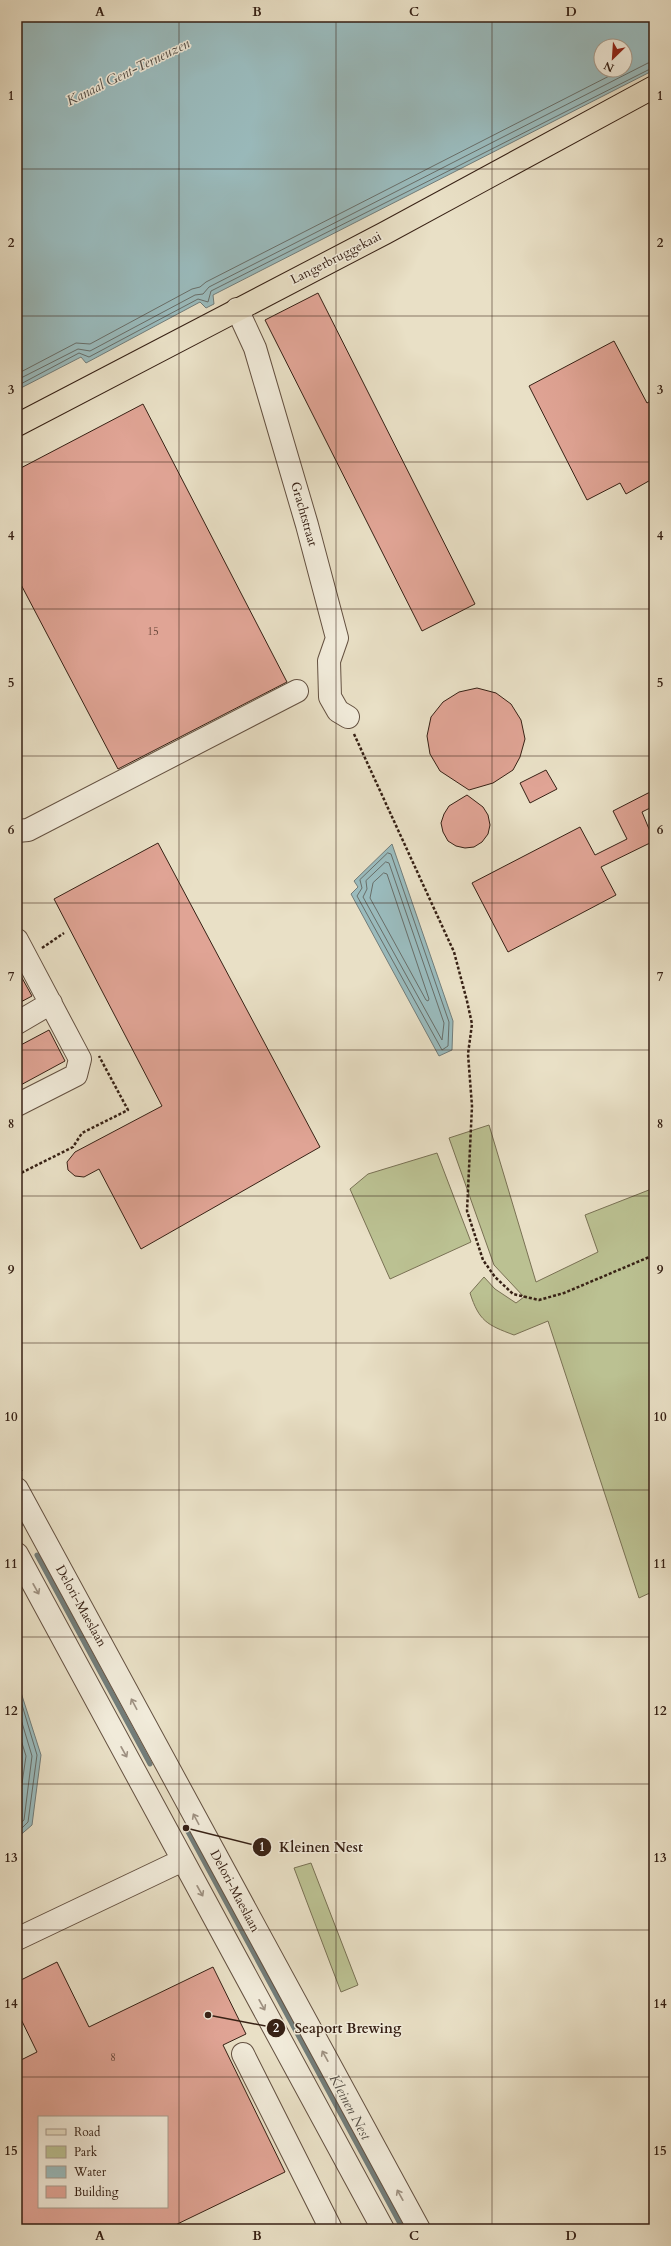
<svg xmlns="http://www.w3.org/2000/svg" width="671" height="2246" viewBox="0 0 671 2246" font-family="Cardo,serif">
  <style>
    .green { fill: #bbc192; stroke: #797154 }
    .water { fill: #9abbbd; stroke: #727d7a; fill-rule: evenodd }
    .lines { fill: none; stroke-linecap: round; stroke-linejoin: round }
    .shore { stroke: #686e69; stroke-width: 1 }
    .stream { stroke: #727d7a; stroke-width: 5 }
    .building { fill: #e0a495; stroke: #372115; fill-rule: evenodd }
    .minor-casing { stroke: #645141; stroke-width: 24 }
    .major-casing { stroke: #372115; stroke-width: 24 }
    .path { stroke: #372115; stroke-width: 2.5; stroke-dasharray: 3 2; stroke-linecap: butt }
    .minor { stroke: #f1ebda; stroke-width: 22 }
    .major { stroke: #e9e0c6; stroke-width: 22 }
    .oneway { stroke: #9d9081 }
    .grid { fill: none; stroke: #372115; stroke-width: 1; stroke-opacity: 0.55 }
    .labels { text-anchor: middle; dominant-baseline: central; stroke-width: 3; stroke-linejoin: round; paint-order: stroke }
    .number-label { font-size: 11px; fill: #614235 }
    .street-label { font-size: 13px; fill: #372115; stroke: #f1ebda }
    .water-label { font-size: 14px; font-style: italic; fill: #554f47; stroke: #f1ebda }
    .leader { fill: none; stroke: #372115; stroke-width: 1.5 }
    .callout-dot { fill: #372115; stroke: #f1ebda; stroke-width: 1.5 }
    .mark-label { font-size: 12px; text-anchor: middle; font-weight: bold; fill: #fff }
    .callout-label { font-size: 14px; text-anchor: middle; font-weight: bold; fill: #372115; stroke: #f1ebda; stroke-width: 3; stroke-linejoin: round; paint-order: stroke }
    .neatline { fill: none; stroke: #372115; stroke-width: 1.5 }
    .grid-label { font-size: 13px; text-anchor: middle; font-weight: bold; fill: #372115 }
  </style>
  <rect width="100%" height="100%" fill="#e9e0c6"/>
  <filter id="stains"><feTurbulence type="fractalNoise" baseFrequency=".005" numOctaves="4"/><feColorMatrix values="0 0 0 0 .2 0 0 0 0 .09 0 0 0 0 .02 0 0 0 .5 -.17"/></filter>
  <radialGradient id="worn" r=".72"><stop offset=".6" stop-color="#630" stop-opacity="0"/><stop offset="1" stop-color="#630" stop-opacity=".3"/></radialGradient>
  <path class="green" d="M489 1125 536 1282 598 1252 585 1215 654 1188V1591L639 1598 548 1321 514 1335C487 1325 479 1321 470 1293L484 1277 495 1289 516 1303 524 1297 494 1265 449 1138Z
    M437 1153 471 1242 390 1279 350 1189 368 1174Z
    M311 1863 358 1985 341 1992 294 1868Z"/>
  <path class="water" d="M17 17H654V70L213 295 214 304 206 308 200 302 86 363 81 357 17 390ZM601 46H625V70H601Z
    M392 844 453 1021 452 1050 439 1056 351 894 358 887 354 881Z
    M17 1680 41 1755 32 1825 17 1838Z"/>
  <g class="lines">
    <path class="shore" d="M17 374 76 343 90 344 192 289 200 287 206 282 621 70
      M17 380 78 349 90 351 195 295 203 294 209 287 648 63 654 62
      M17 386 79 353 89 357 198 299 208 302 211 291 654 67
      M388 853 391 854 449 1022 448 1046 442 1050 357 896 362 888 360 880Z
      M386 862 389 863 444 1023 442 1040 363 897 367 889 366 881Z
      M384 873 387 874 429 999 428 1001 426 1000 370 898 373 883Z
      M17 1688 37 1755 28 1822 17 1833
      M17 1706 32 1756 24 1820 17 1826
      M17 1727 26 1756 17 1818"/>
    <path class="stream" d="M17 1517 21 1524
      M37 1555 150 1764
      M186 1828 403 2229"/>
  </g>
  <path class="building" d="M318 293 475 604 422 631 265 320Z
    M614 341 647 403 654 399V478L626 494 620 483 587 500 529 386Z
    M143 404 287 682 118 769 17 577V470Z
    M477 688 496 693 511 704 521 720 525 739 520 757 513 770 493 783 469 790 440 771 430 754 427 736 431 717 443 702 459 692Z
    M546 770 557 789 530 803 520 783Z
    M654 790V806L642 812 654 841 601 867 616 895 508 952 472 883 580 827 595 855 627 839 613 811Z
    M467 795 483 807 488 815 490 825 488 834 482 842 474 847 465 848 456 846 448 841 443 832 441 823 444 814 449 806Z
    M158 843 320 1147 141 1249 99 1169 84 1177 75 1176 68 1170 67 1162 75 1152 162 1106 54 899Z
    M17 969 32 996 17 1004Z
    M49 1030 65 1061 17 1087V1047Z
    M57 1962 89 2027 213 1967 246 2034 223 2045 285 2172 167 2229H17V2062L37 2052 17 2011V1982ZM39 2117H167V2207H39Z"/>
  <g class="lines">
    <g class="minor-casing">
      <path id="minor" d="M237 309 255 348 307 525 337 638 329 661 330 697 338 711 348 717
        M17 831 28 830 297 691
        M17 940 80 1059 76 1075 17 1105
        M17 1023 51 1003
        M17 1489 419 2229
        M17 1554 383 2229
        M17 1939 183 1860
        M243 2054 331 2229"/>
    </g>
    <g class="major-casing">
      <path id="major" d="M17 425 385 233 654 87"/>
    </g>
    <path class="path" d="M354 734 454 952 467 1001 472 1024 468 1054 472 1106 467 1211 483 1260 495 1277 513 1294 539 1300 564 1293 654 1255
      M42 948 64 933
      M17 1175 73 1147 82 1133 128 1110 99 1056
      M17 1462 22 1471"/>
    <use href="#minor" class="minor"/>
    <use href="#major" class="major"/>
  </g>
  <defs><path id="oneway-shaft" d="M-6 0H5M1.5-3L5.5 0L1.5 3" fill="none" stroke-width="1.6" stroke-linecap="round" stroke-linejoin="round"/></defs>
  <g class="oneway">
    <use href="#oneway-shaft" transform="translate(36 1589) rotate(61)"/>
    <use href="#oneway-shaft" transform="translate(134 1704) rotate(-118)"/>
    <use href="#oneway-shaft" transform="translate(124 1752) rotate(61)"/>
    <use href="#oneway-shaft" transform="translate(196 1819) rotate(-118)"/>
    <use href="#oneway-shaft" transform="translate(200 1891) rotate(61)"/>
    <use href="#oneway-shaft" transform="translate(262 2005) rotate(61)"/>
    <use href="#oneway-shaft" transform="translate(325 2056) rotate(-119)"/>
    <use href="#oneway-shaft" transform="translate(400 2195) rotate(-119)"/>
  </g>
  <path class="grid" d="M179 17V2229M336 17V2229M492 17V2229M17 169H654M17 316H654M17 462H654M17 609H654M17 756H654M17 903H654M17 1050H654M17 1196H654M17 1343H654M17 1490H654M17 1637H654M17 1784H654M17 1930H654M17 2077H654"/>
  <g class="labels">
    <g class="number-label">
      <text x="153" y="631">15</text>
      <text x="113" y="2057">8</text>
    </g>
    <g class="street-label">
      <text transform="translate(336 258) rotate(-27)">Langerbruggekaai</text>
      <text transform="translate(304 514) rotate(74)">Grachtstraat</text>
      <text transform="translate(81 1606) rotate(61)">Delori-Maeslaan</text>
      <text transform="translate(235 1891) rotate(62)">Delori-Maeslaan</text>
    </g>
    <g class="water-label">
      <text transform="translate(128 72) rotate(-26)">Kanaal Gent-Terneuzen</text>
      <text transform="translate(350 2107) rotate(62)">Kleinen Nest</text>
    </g>
  </g>
  <path class="leader" d="M186 1828L262 1847M208 2015L276 2028"/>
  <g class="callout-dot">
    <circle cx="186" cy="1828" r="4"/>
    <circle cx="208" cy="2015" r="4"/>
    <circle cx="262" cy="1847" r="10"/>
    <circle cx="276" cy="2028" r="10"/>
  </g>
  <g class="mark-label">
    <text x="262" y="1851">1</text>
    <text x="276" y="2032">2</text>
  </g>
  <g class="callout-label">
    <text x="321" y="1852">Kleinen Nest</text>
    <text x="348" y="2033">Seaport Brewing</text>
  </g>
  <rect width="671" height="2246" fill="none" stroke="#e9e0c6" stroke-width="44"/>
  <rect x="38" y="2116" width="130" height="92" fill="#f1ebda" stroke="#a79a8b"/>
  <rect x="46" y="2129" width="20" height="6" fill="#e9e0c6" stroke="#a79a8b"/>
  <text x="74" y="2136" font-size="12" fill="#372115">Road</text>
  <rect x="46" y="2146" width="20" height="12" fill="#bbc192" stroke="#a79a8b"/>
  <text x="74" y="2156" font-size="12" fill="#372115">Park</text>
  <rect x="46" y="2166" width="20" height="12" fill="#9abbbd" stroke="#a79a8b"/>
  <text x="74" y="2176" font-size="12" fill="#372115">Water</text>
  <rect x="46" y="2186" width="20" height="12" fill="#e0a495" stroke="#a79a8b"/>
  <text x="74" y="2196" font-size="12" fill="#372115">Building</text>
  <g transform="translate(613 58) rotate(205)"><circle r="19" fill="#f1ebda" stroke="#a79a8b"/>
  <path d="M0-3L7 15L0 10L-7 15Z" fill="#8f2418"/>
  <text y="-6" font-size="11" font-weight="bold" text-anchor="middle" fill="#372115">N</text>
  </g>
  <rect x="22" y="22" width="627" height="2202" class="neatline"/>
  <g class="grid-label">
    <text x="100" y="16">A</text>
    <text x="257" y="16">B</text>
    <text x="414" y="16">C</text>
    <text x="571" y="16">D</text>
    <text x="11" y="100">1</text>
    <text x="660" y="100">1</text>
    <text x="11" y="247">2</text>
    <text x="660" y="247">2</text>
    <text x="11" y="394">3</text>
    <text x="660" y="394">3</text>
    <text x="11" y="540">4</text>
    <text x="660" y="540">4</text>
    <text x="11" y="687">5</text>
    <text x="660" y="687">5</text>
    <text x="11" y="834">6</text>
    <text x="660" y="834">6</text>
    <text x="11" y="981">7</text>
    <text x="660" y="981">7</text>
    <text x="11" y="1128">8</text>
    <text x="660" y="1128">8</text>
    <text x="11" y="1274">9</text>
    <text x="660" y="1274">9</text>
    <text x="11" y="1421">10</text>
    <text x="660" y="1421">10</text>
    <text x="11" y="1568">11</text>
    <text x="660" y="1568">11</text>
    <text x="11" y="1715">12</text>
    <text x="660" y="1715">12</text>
    <text x="11" y="1862">13</text>
    <text x="660" y="1862">13</text>
    <text x="11" y="2008">14</text>
    <text x="660" y="2008">14</text>
    <text x="11" y="2155">15</text>
    <text x="660" y="2155">15</text>
    <text x="100" y="2240">A</text>
    <text x="257" y="2240">B</text>
    <text x="414" y="2240">C</text>
    <text x="571" y="2240">D</text>
  </g>
  <rect width="100%" height="100%" filter="url(#stains)"/>
  <rect width="100%" height="100%" fill="url(#worn)"/>
</svg>
